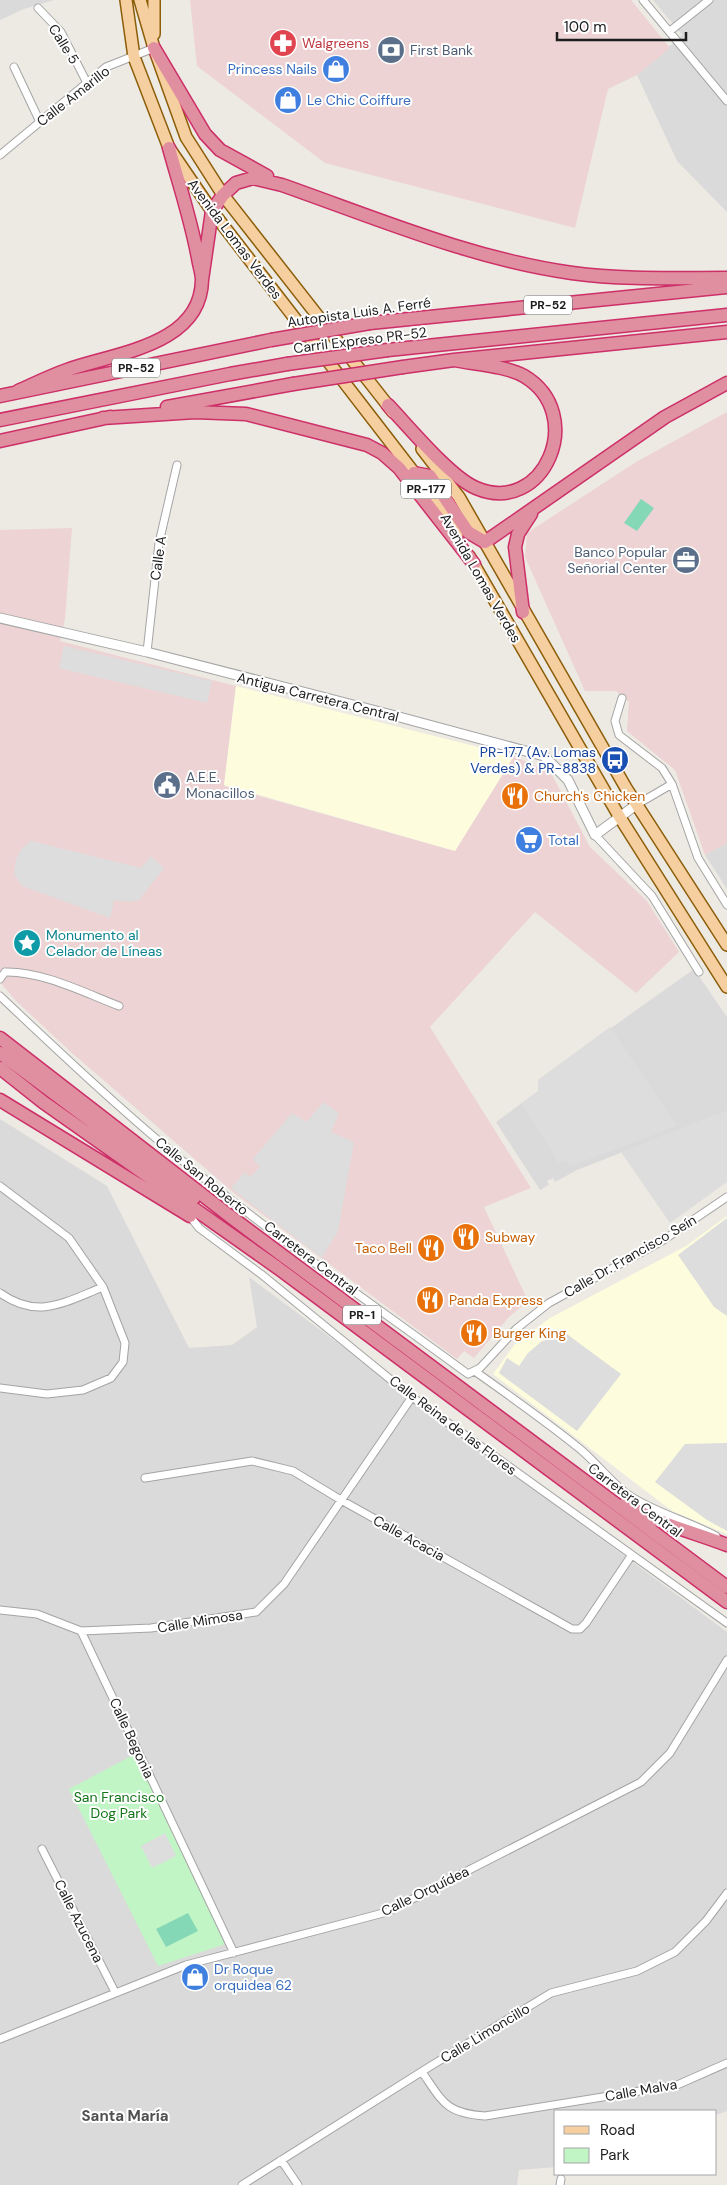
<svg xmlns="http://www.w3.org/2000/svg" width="727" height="2185" viewBox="0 0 727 2185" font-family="'DM Sans',sans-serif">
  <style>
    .residential { fill: #dbdada }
    .commercial { fill: #edd3d3 }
    .education { fill: #fdfcdd }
    .park { fill: #c2f5c5 }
    .pitch { fill: #85d8b6 }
    .parking { fill: #ddd }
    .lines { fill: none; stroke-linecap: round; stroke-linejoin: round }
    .minor-casing { stroke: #a4a4a4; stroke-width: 9 }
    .tertiary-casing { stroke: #a4a4a4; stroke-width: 11 }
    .primary-casing { stroke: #8c5e09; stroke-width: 14 }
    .motorway-casing { stroke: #cd2f68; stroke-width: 15 }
    .minor { stroke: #fff; stroke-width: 7 }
    .tertiary { stroke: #fff; stroke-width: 9 }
    .primary { stroke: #f6cfa0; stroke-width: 11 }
    .motorway { stroke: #e08fa0; stroke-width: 12 }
    .motorway-bridge-casing { stroke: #cd2f68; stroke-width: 15; stroke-linecap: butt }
    .motorway-bridge { stroke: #e08fa0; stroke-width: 12 }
    .labels { text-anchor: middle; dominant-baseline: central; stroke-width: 4; stroke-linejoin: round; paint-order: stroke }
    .shield { fill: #fff; stroke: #616161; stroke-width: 1 }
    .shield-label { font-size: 12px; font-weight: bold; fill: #1d1d1d }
    .health-label { font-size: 14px; fill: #be3a42; stroke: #fff; text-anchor: start }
    .street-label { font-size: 14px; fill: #1d1d1d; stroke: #fff }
    .service-label { font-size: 14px; fill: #4e5e75; stroke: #fff; text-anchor: start }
    .shop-label { font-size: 14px; fill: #366cbe; stroke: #fff; text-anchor: start }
    .transit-label { font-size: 14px; fill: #164399; stroke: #fff; text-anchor: end }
    .food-label { font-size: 14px; fill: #c56008; stroke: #fff; text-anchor: start }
    .culture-label { font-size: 14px; fill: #0d838f; stroke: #fff; text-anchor: start }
    .park-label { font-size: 14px; fill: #127318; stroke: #fff }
    .neighbourhood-label { font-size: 15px; font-weight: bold; fill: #505050; stroke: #fff }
  </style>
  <rect width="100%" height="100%" fill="#edeae3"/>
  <path class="residential" d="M0 0H54L24 9 0 20Z
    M653 0H727V212L677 161 637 75 682 35Z
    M727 843V889L705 855Z
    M694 969 727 1017V1111L577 1170 555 1182 553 1178 547 1181 549 1185 540 1190 496 1122 538 1091V1080Z
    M0 1119 107 1186 189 1348 232 1345 257 1327 249 1277 727 1632V2111L716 2115V2111H556V2167L519 2170 517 2185H0Z"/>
  <path class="commercial" d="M190 0H631L670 48 637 75 608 89 575 228 325 163 197 66Z
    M727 412V843L705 855 675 770 627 731 629 702 616 691H585L525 557 527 533 636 462Z
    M72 528 65 619 60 641 236 686 224 786 455 851 514 756 551 773 590 847 647 901 679 952 636 993 535 912 430 1027 531 1188 484 1207 528 1301 509 1317 474 1358 464 1351 457 1359 234 1193 72 1053 15 1000 0 982V530Z"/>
  <path class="education" d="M236 686 514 756 455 851 224 785Z
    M727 1216V1534L672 1511 493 1374 515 1344 550 1318 686 1246Z"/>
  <path class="park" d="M135 1754 226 1944 158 1966 69 1789Z"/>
  <path class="pitch" d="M641 499 654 508 637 531 624 523Z
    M188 1913 198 1931 166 1947 156 1929Z"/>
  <path class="parking" d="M64 646 212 681 207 703 59 668Z
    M31 841 141 868 151 856 164 868 139 900 130 902 114 900 110 918 22 886 14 874 16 859 22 848Z
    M610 1027 677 1126 573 1165 569 1164 566 1160 559 1163 522 1104 538 1091V1080Z
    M323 1102 339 1113 331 1132 354 1142 338 1231 322 1258 231 1188 245 1172 250 1177 260 1167 253 1159 292 1113 307 1122Z
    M727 1111V1182L670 1223 621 1152Z
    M727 1218V1316L714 1307 678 1255Z
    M564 1332 621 1374 577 1431 499 1373 507 1358 519 1366 528 1353 542 1341 560 1337Z
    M727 1443V1531L707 1520 655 1482 685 1444Z
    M165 1833 176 1856 152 1868 141 1846Z"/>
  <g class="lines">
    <g class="minor-casing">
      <path id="minor" d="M643 0 727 101
        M38 8 61 32 87 83
        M670 31 709 0
        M14 67 40 122
        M0 155 106 67 154 48
        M147 652 159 543 177 465
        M622 698 615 721 619 735 662 768 672 784 698 858 727 905
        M636 805 672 784
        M595 835 652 896 699 972
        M5 972C42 971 85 993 119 1006
        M0 979 5 972
        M0 996C77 1069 154 1141 239 1206 313 1264 392 1318 468 1374L480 1368 516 1329 549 1303 662 1241 727 1197
        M0 1186 69 1238 103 1287 125 1343 123 1362 111 1378 83 1390 47 1394 0 1388
        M189 1215 199 1228 261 1274 412 1397 727 1623
        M0 1293C38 1320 65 1302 103 1287
        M476 1372C511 1397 547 1422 580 1449 598 1464 611 1483 630 1496 656 1513 688 1521 716 1536
        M145 1478 252 1461 293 1471 341 1500 572 1629H580L586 1623 631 1556
        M0 1610 37 1614 81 1631 151 1628 256 1612 284 1584 412 1397
        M81 1631 234 1953
        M42 1849 115 1992
        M0 2039 186 1965 387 1912 641 1782 670 1753 727 1660
        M422 2072C443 2102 445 2113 485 2116L677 2085 727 2063
        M281 2160 298 2185
        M242 2185 429 2067 551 1993 637 1971 675 1952 706 1921 727 1893
        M560 2185 561 2179"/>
    </g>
    <g class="tertiary-casing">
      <path id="tertiary" d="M0 618 147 652 392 715 544 756 568 780 595 835 636 805"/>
    </g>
    <g class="primary-casing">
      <path id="primary" d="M126 0 134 57 169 148 212 211 442 509 457 535
        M140 0 154 48 186 137 223 195 393 412
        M154 0V34
        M422 449 459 497 626 788 727 945
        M469 556 619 816 727 987"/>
    </g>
    <g class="motorway-casing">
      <path id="motorway" d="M154 48 205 134 220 150 267 176
        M202 280 212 211 223 195 236 183 253 178 282 185C376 218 472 259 572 273 622 280 676 278 727 278
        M370 323 727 287
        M388 350 727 315
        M403 367 454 360 727 332
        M18 391C34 384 50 376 67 370 114 353 201 346 202 280 202 273 199 265 198 258 191 220 179 184 169 148
        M0 396 271 340
        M388 405C409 427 450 477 476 488 544 517 588 414 524 376 507 366 474 364 454 360
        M167 407 293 384
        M103 418 195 412 246 414 367 445 382 453 399 468 474 564
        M0 420 230 374 287 364
        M0 441 110 417
        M414 473 430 476 468 532 485 542 665 417 727 383
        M523 612 515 547 518 534 531 514
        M0 1038 231 1217 727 1587
        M0 1053 194 1198
        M0 1068 43 1102 278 1268 727 1602
        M0 1100 190 1216
        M625 1504C656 1523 693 1532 727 1545"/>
    </g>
    <use href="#minor" class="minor"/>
    <use href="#tertiary" class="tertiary"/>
    <use href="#primary" class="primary"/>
    <use href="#motorway" class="motorway"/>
    <g class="motorway-bridge-casing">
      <path id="motorway-bridge" d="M271 340 370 323
        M287 364 388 350
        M293 384 403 367"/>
    </g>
    <use href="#motorway-bridge" class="motorway-bridge"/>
  </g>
  <defs>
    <g id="pharmacy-disc" transform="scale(1.4375)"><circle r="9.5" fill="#e0444e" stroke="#fff"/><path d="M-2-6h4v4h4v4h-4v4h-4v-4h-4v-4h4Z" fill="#fff"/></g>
    <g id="bank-disc" transform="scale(1.4375)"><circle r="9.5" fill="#5c6f8a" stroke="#fff"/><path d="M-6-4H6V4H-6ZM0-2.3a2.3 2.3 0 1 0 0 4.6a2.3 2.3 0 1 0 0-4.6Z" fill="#fff"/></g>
    <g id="shop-disc" transform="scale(1.4375)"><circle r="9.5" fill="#3f7fe0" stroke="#fff"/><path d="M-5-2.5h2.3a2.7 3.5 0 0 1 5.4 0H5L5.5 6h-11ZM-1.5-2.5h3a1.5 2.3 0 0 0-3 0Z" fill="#fff"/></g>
    <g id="office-disc" transform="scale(1.4375)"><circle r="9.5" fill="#5c6f8a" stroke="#fff"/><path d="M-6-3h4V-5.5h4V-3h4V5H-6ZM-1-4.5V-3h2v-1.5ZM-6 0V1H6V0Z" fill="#fff"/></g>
    <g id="bus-disc" transform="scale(1.4375)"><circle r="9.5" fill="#1a4fb4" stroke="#fff"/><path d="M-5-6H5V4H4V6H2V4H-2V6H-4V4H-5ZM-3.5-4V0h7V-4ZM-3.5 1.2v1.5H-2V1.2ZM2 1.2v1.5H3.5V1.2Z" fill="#fff"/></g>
    <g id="civic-disc" transform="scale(1.4375)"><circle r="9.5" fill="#5c6f8a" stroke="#fff"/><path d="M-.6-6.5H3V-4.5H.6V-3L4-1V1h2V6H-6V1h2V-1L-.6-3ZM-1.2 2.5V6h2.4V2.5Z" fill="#fff"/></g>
    <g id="restaurant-disc" transform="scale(1.4375)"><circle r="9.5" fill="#e8710a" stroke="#fff"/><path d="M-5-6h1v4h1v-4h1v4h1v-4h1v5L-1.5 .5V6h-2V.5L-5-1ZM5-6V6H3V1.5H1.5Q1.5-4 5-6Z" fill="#fff"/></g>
    <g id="supermarket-disc" transform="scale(1.4375)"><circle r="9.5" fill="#3f7fe0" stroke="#fff"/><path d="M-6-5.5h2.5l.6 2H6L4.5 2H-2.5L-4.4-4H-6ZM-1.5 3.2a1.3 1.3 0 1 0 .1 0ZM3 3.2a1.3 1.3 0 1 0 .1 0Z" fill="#fff"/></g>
    <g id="sight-disc" transform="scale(1.4375)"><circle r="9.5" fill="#0f9aa8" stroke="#fff"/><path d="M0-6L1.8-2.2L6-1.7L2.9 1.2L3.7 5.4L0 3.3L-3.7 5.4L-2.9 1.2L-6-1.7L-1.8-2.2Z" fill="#fff"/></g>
  </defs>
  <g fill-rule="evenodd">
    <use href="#pharmacy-disc" x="283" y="43"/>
    <use href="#bank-disc" x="391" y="50"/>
    <use href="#shop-disc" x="336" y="69"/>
    <use href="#shop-disc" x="288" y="100"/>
    <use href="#office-disc" x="686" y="560"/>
    <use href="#bus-disc" x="615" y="760"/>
    <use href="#civic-disc" x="167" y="785"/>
    <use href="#restaurant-disc" x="515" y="796"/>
    <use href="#supermarket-disc" x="529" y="840"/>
    <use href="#sight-disc" x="27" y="943"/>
    <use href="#restaurant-disc" x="466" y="1237"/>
    <use href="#restaurant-disc" x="431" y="1248"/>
    <use href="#restaurant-disc" x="430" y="1300"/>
    <use href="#restaurant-disc" x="474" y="1333"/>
    <use href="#shop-disc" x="195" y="1977"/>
  </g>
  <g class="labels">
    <g class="shield">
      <rect x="524" y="295.5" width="48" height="19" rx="4"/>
      <rect x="112" y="358.5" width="48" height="19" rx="4"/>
      <rect x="401" y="479.5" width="50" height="19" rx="4"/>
      <rect x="343" y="1305.5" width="38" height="19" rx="4"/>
    </g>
    <g class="shield-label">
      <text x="548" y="305">PR-52</text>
      <text x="136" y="368">PR-52</text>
      <text x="426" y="489">PR-177</text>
      <text x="362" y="1315">PR-1</text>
    </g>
    <g class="health-label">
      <text x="302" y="43">Walgreens</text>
    </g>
    <g class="street-label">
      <text transform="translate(64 44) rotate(58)">Calle 5</text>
      <text transform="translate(73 96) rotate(-38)">Calle Amarillo</text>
      <text transform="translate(235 239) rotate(53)">Avenida Lomas Verdes</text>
      <text transform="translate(359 312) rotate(-8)">Autopista Luis A. Ferré</text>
      <text transform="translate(360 340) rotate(-7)">Carril Expreso PR-52</text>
      <text transform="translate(158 558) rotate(-82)">Calle A</text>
      <text transform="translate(481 578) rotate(60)">Avenida Lomas Verdes</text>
      <text transform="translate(318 697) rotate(14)">Antigua Carretera Central</text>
      <text transform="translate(202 1176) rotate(39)">Calle San Roberto</text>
      <text transform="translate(630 1256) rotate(-30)">Calle Dr. Francisco Seín</text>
      <text transform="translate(311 1258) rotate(37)">Carretera Central</text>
      <text transform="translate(453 1425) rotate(37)">Calle Reina de las Flores</text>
      <text transform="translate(635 1500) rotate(37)">Carretera Central</text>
      <text transform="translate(409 1538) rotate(29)">Calle Acacia</text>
      <text transform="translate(200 1621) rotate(-9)">Calle Mimosa</text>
      <text transform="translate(132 1738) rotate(65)">Calle Begonia</text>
      <text transform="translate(425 1891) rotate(-26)">Calle Orquídea</text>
      <text transform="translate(79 1921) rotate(63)">Calle Azucena</text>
      <text transform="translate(485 2033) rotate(-31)">Calle Limoncillo</text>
      <text transform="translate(641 2090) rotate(-10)">Calle Malva</text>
    </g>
    <g class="service-label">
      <text x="410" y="50">First Bank</text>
      <text x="667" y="552" text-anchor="end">Banco Popular<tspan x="667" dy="16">Señorial Center</tspan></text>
      <text x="186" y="777">A.E.E.<tspan x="186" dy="16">Monacillos</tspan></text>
    </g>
    <g class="shop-label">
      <text x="317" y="69" text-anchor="end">Princess Nails</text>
      <text x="307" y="100">Le Chic Coiffure</text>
      <text x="548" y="840">Total</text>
      <text x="214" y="1969">Dr Roque<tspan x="214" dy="16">orquidea 62</tspan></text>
    </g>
    <g class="transit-label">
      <text x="596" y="752">PR-177 (Av. Lomas<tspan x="596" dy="16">Verdes) &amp; PR-8838</tspan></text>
    </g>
    <g class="food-label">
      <text x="534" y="796">Church's Chicken</text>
      <text x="485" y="1237">Subway</text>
      <text x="412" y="1248" text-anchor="end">Taco Bell</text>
      <text x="449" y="1300">Panda Express</text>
      <text x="493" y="1333">Burger King</text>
    </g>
    <g class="culture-label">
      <text x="46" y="935">Monumento al<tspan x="46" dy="16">Celador de Líneas</tspan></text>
    </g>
    <g class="park-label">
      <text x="119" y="1797">San Francisco<tspan x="119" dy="16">Dog Park</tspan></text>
    </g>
    <g class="neighbourhood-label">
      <text x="125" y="2116">Santa María</text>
    </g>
  </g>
  <rect x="554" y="2110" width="162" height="65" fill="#ffffff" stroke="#a5a5a5"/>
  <rect x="564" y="2126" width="25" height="8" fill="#f6cfa0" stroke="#a5a5a5"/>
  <text x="600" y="2135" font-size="15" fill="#1d1d1d">Road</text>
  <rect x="564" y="2148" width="25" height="15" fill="#c2f5c5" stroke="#a5a5a5"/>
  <text x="600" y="2160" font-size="15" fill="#1d1d1d">Park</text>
  <path d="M557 32v8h129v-8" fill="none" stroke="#1d1d1d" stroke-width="2.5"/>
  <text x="564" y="32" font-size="15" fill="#1d1d1d" stroke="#ffffff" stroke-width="4" paint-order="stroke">100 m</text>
</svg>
